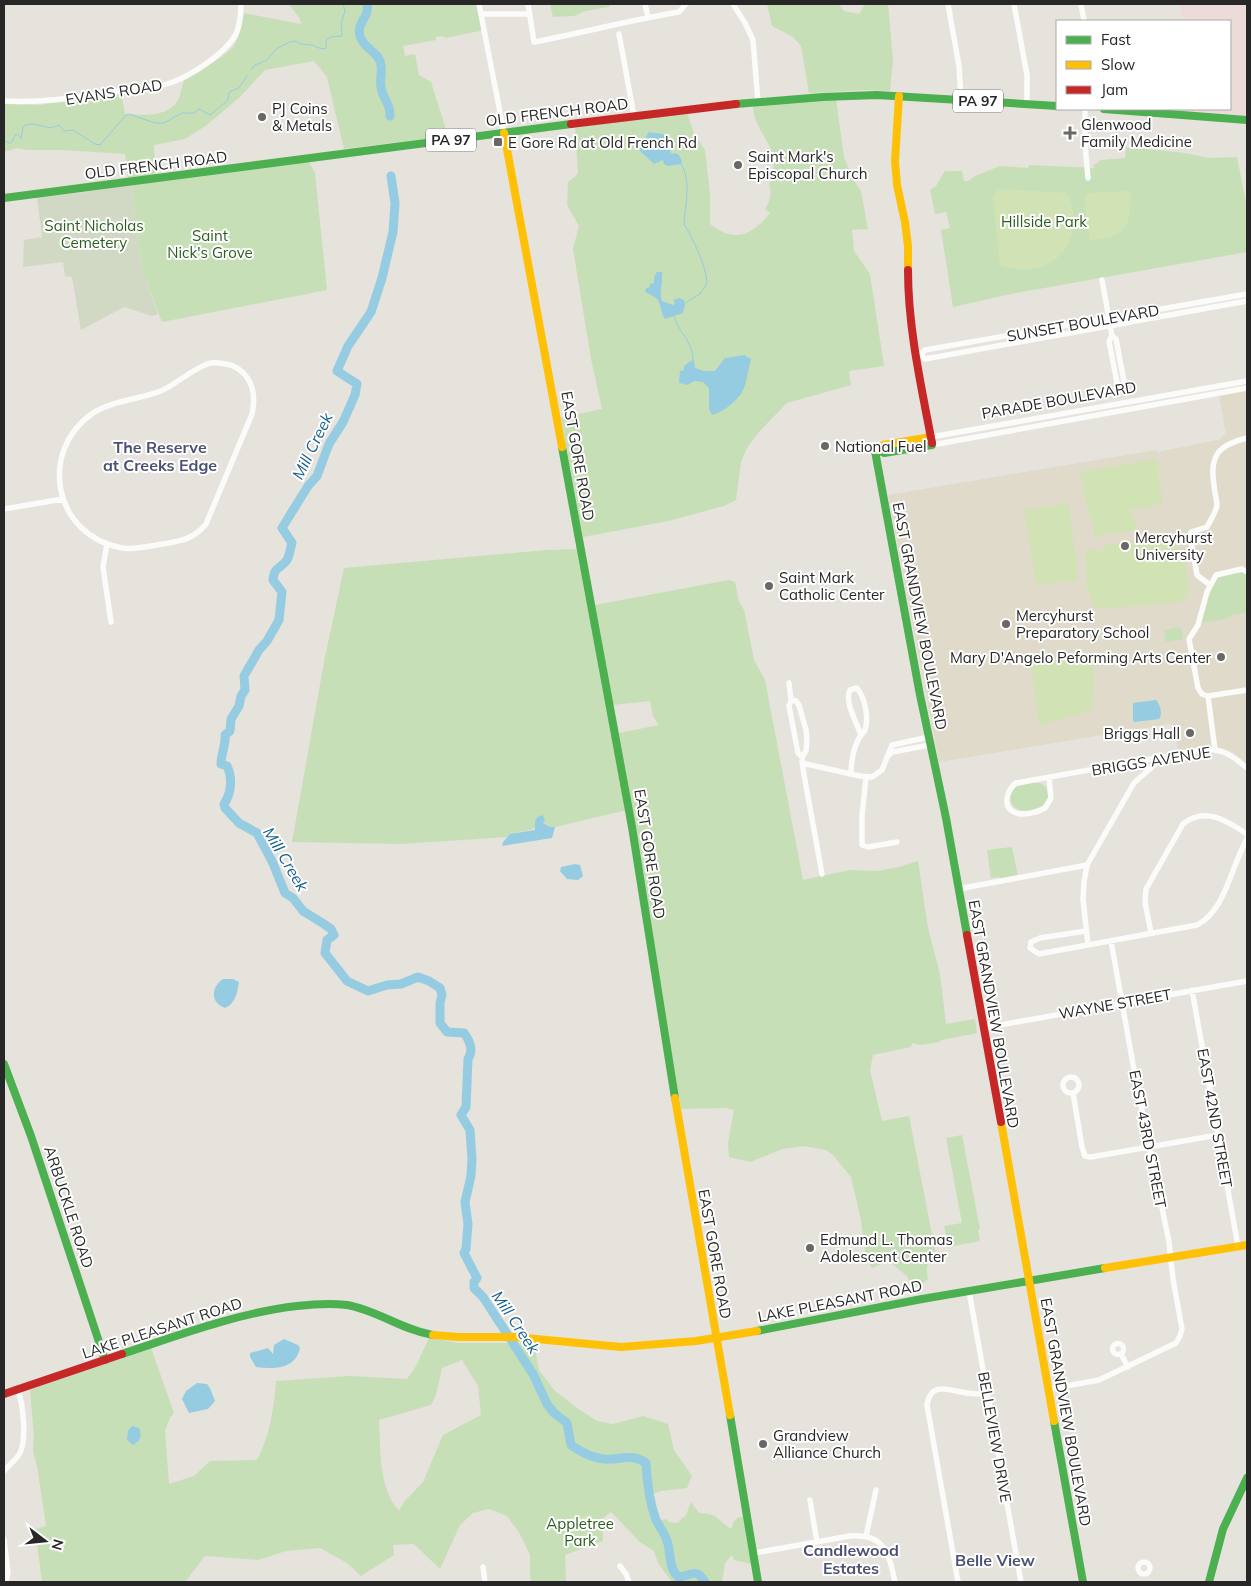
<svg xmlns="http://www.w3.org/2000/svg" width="1251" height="1586" viewBox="0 0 1251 1586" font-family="Mulish,sans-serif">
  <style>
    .education { fill: #e0dacb }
    .medical { fill: #ecdbd9 }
    .green { fill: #c7dfb7; fill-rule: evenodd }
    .cemetery { fill: #d1d9c5 }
    .pitch { fill: #d1e3b5 }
    .water { fill: #95cce2 }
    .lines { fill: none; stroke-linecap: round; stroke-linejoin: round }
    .stream { stroke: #95cce2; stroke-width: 1 }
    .river { stroke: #95cce2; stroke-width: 9 }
    .street { stroke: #fbfbfa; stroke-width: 5.5 }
    .fast { stroke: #4caf50; stroke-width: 8 }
    .slow { stroke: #ffc107; stroke-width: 8 }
    .jam { stroke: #c62828; stroke-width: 8 }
    .poi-dot { fill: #6a6866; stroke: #fff; stroke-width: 2 }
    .labels { text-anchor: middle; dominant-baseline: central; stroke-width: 4; stroke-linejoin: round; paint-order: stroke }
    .shield { fill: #fff; stroke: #686868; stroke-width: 1 }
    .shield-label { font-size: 14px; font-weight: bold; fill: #272727 }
    .street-label { font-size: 15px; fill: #272727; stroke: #fff }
    .poi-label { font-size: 15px; fill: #272727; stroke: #fff; text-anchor: start }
    .park-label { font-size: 15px; fill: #295e1d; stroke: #fff }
    .water-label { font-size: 16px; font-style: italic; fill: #15608d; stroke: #fff }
    .neighbourhood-label { font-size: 16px; font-weight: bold; fill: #4b5174; stroke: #fff }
  </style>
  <rect width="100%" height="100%" fill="#e6e2dc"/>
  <path class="education" d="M1247 390V764L1233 752 1222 748 1212 747 1178 752 1175 725 1169 724 939 762 888 495 1157 450 1158 452 1222 439V436L1226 435 1219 395Z"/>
  <path class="medical" d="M1180 4H1247V115L1166 109H1230V21H1183Z"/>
  <path class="green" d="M289 4H477L482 30 480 31 445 38 444 36 436 37V40L403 46 405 56 415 54 419 75 431 82 448 136 344 149 327 77 314 61 265 70 241 96 207 125 185 139 154 145 155 176 128 179 125 154 62 150H27L17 148 4 152V104L40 105 121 93 125 114C143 115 167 118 178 100 181 94 182 86 184 80 195 74 227 55 233 47 240 37 242 24 244 13L301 24 300 19Z
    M550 4H610L609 7 585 11 574 16 553 17Z
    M767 4H838L844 11 859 14 865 4H888L893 60 890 91 867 90 809 93 801 46 793 37 772 26Z
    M836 99 844 157 853 179 861 191 868 229 852 230 854 251 870 274 884 366 849 371 851 385 787 403 758 433 747 448 741 462 736 500 724 506 668 521 583 537 561 418 602 409 591 359 573 249 579 226 567 205 568 182 578 174 575 128 687 112 694 134 705 150 710 194V224C734 243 752 236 770 213L765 209C770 201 772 193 769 184 785 146 755 138 753 106Z
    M1126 147 1185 153 1209 158 1237 157 1247 208V252L1011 294 953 307 941 230 950 228 946 212 935 214 930 190 936 186 945 171H962L964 181H968L975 176 1000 166 1028 168 1029 165 1095 168 1093 166 1101 160 1125 158Z
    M309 162 315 173 327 290 162 322 143 273 132 185Z
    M579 549 627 810 555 827H550L543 823C530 834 519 829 507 837L401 844 292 842 324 662 344 568 547 550Z
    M1247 565V612L1231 615 1229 618 1201 623 1212 584C1219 575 1230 573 1241 573Z
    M729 580 735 582 739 602 744 610 754 660 765 680 803 880 850 870 878 871 899 867 918 861 928 928 940 974 946 1024 975 1019 977 1033 941 1040 940 1042 920 1045 913 1043 910 1047 873 1055 870 1070 882 1121 909 1116 936 1255C926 1264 926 1266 928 1279L921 1285 912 1287 907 1276 889 1261 872 1268 866 1258 861 1220 851 1177 833 1155 826 1150 803 1146 783 1149 750 1162 729 1157 728 1142 734 1110 725 1108 681 1109 636 828 619 733 659 725 653 716 650 701 613 705 595 605Z
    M1181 627 1183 639 1166 642 1164 630Z
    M1033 783H1040L1046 787 1049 799 1045 805C1032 812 1010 816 1010 795L1015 787Z
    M1012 847 1018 876 1000 879V877L991 878 987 850Z
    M962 1135 980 1229 978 1230 980 1241 949 1247 944 1226 962 1223 946 1138Z
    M429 1338 459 1343H534L539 1370 555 1391 580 1410 597 1421 613 1424 643 1416 668 1424 674 1450 692 1476 687 1488 661 1491 649 1495 657 1521 666 1519 669 1522 677 1523 686 1515 691 1502 699 1513C720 1514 716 1519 731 1529L734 1521 739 1517H744L751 1564 734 1560 732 1555 725 1563 722 1582H672L658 1563 654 1551 640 1542 611 1512 602 1519 603 1541 565 1555 566 1582H531L530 1576V1555L520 1534 507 1516 489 1509 473 1513 460 1525 440 1569 414 1544 393 1545 394 1555 361 1576 347 1563 320 1548 286 1551 258 1560 205 1556 185 1582H42L35 1529 46 1526 37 1466 33 1452 34 1437 30 1390 63 1377 151 1348 174 1413 170 1418 165 1431 169 1484 194 1476 210 1461 257 1460C270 1435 274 1408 276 1381L349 1376 407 1379 416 1366ZM462 1360 478 1386 481 1415 443 1435 423 1482 404 1502 399 1511C378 1487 381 1451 379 1420L431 1405 436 1395 442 1368Z"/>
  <path class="cemetery" d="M132 185 143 273 158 314 152 316 124 307 81 330 72 277 65 276 63 262 23 267 24 240 42 237 37 197 79 193Z"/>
  <path class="pitch" d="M999 189 1067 193C1090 242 1050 283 1000 265L993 196Z
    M1131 191C1129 228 1129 237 1090 240L1084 197 1088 193Z
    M1156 459 1163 504 1130 510 1138 529 1094 537 1092 517H1089L1080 472Z
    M1069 503 1078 580 1036 585 1024 510Z
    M1144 541 1145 543 1163 542V545H1170L1171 547 1177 546V548L1184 550 1189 592 1181 602 1103 609 1099 607 1095 608C1089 602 1092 595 1087 588L1085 551 1094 549 1098 552 1102 551 1104 545Z
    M1093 657 1094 697 1090 710 1081 714 1039 725 1031 667 1035 661Z
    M590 1515 592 1529 566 1533 564 1519Z"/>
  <path class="water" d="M649 132 663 134C669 140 667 148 672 154L675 153 679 155 682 161 681 164 668 166 664 164 663 160 654 164 640 151V146H644L645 138Z
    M657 272H662C663 281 659 293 662 301L673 305 675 303 673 300 679 298 684 300 685 305 683 313 665 319C660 313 662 305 657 299 654 296 649 294 645 292L646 288H649L650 284 654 283V277Z
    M744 355 751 359C748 369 747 385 741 394 735 402 722 413 712 415L709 409V388L703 382 694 381 688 385 679 383 680 371 684 370V366L689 362 694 360 695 368 704 371H715L725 358Z
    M1156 700C1160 704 1163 714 1159 719L1135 722 1133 721V703Z
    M542 815 545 819 543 823 550 827H555L552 838 502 846 503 842 510 834 535 830C535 822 534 818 542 815Z
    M575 864 580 865 583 876 578 880 567 879 560 871 561 867Z
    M223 979H233L239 982C237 993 236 1003 225 1008 210 1003 211 987 223 979Z
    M284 1339 298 1345 300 1348C295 1370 274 1369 256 1367L250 1357V1353L268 1348 273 1354 274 1345Z
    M197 1383 207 1384 210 1388 215 1401 208 1409 189 1413 182 1399 186 1391Z
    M132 1426 139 1428C142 1437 141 1440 133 1445L127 1440 128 1431Z"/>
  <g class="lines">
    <path class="stream" d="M251 70 255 65 267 60 277 48 290 42 295 41 301 44 312 45 319 48 326 49V41L330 37 342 36 341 24 345 11 343 4
      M4 140 9 143H11L16 134 18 135 21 139 23 127 25 125 34 124 51 128 59 125 64 131 73 130 95 144 100 145 126 115 129 114 155 123H164L182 113H194L199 109 210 115 228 100 229 92 239 88 247 76
      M681 164C692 182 685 204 684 224 693 239 706 265 707 283L700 294 685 303
      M674 316C679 334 693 340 693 361"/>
    <path class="river" d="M367 4C370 18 356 22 360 36 363 46 371 49 377 56 385 66 379 76 381 87 382 98 391 104 390 116
      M391 176 395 203 393 232 382 278 371 312 348 346 337 371 357 384 355 395 343 422 329 444 317 476 308 486 282 528 292 543C290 548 290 555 287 560 281 569 274 566 273 580L282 592 279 620 267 641 259 650 244 676 245 690 241 696 239 706 231 719 230 731 225 735C226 745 221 754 221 764L227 766C233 778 231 794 224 804L225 808 239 823 257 833 272 861 285 893 293 898 303 911 324 924 331 929 334 935 327 940 325 953 347 981 368 991 387 985 401 984 418 977 429 981 440 988 442 995 440 1003V1023L447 1032 464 1033C470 1041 474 1050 468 1059L466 1107 461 1115 470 1130 472 1159 471 1176 465 1202 468 1224 466 1249 464 1253 477 1278 474 1282V1288L483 1297 533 1374 547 1404 554 1413 567 1423 571 1445C581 1452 591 1458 604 1459 620 1461 630 1452 646 1463 647 1483 649 1501 656 1520 660 1528 666 1535 668 1544 671 1556 669 1568 678 1577 691 1577 695 1566 705 1582"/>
    <path class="street" d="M479 4 504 133
      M528 4 534 42C582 33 630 20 679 12L686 4
      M645 4 648 17
      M733 4 745 23 753 40 758 102
      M948 4 959 66 961 99
      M1014 4 1027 75V104
      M1081 4 1084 21
      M481 14H530
      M619 34 634 116
      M4 101C40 103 74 98 110 92 130 89 151 89 170 83 191 76 226 53 236 34 240 24 241 14 241 4
      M1085 109V144L1088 178
      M1102 280 1112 336
      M1247 294 925 350 921 354 925 359 1247 301
      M1112 336 1116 339 1125 387 1123 391 1118 388 1109 341Z
      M210 363C243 361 259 383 252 414L206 524C194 539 181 541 163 544 150 546 135 550 122 548 54 536 37 452 93 413 111 401 140 399 161 391 178 383 192 369 210 363Z
      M931 437 1247 381
      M932 445 1247 388
      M4 509 63 499
      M107 544 103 567 111 622
      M1247 572 1242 569 1216 575 1207 592 1198 625 1189 639 1198 688 1202 694 1208 696 1247 690
      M1210 585 1197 575 1190 536 1191 532 1207 527C1210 521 1216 512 1217 505 1217 499 1214 491 1214 485 1209 455 1219 445 1247 438
      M789 683 791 700
      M1208 696 1215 750
      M802 757 798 753 789 706 791 700 796 701 799 705 806 730 807 738 806 751 802 757 803 769 822 874
      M887 757 892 752 930 745
      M802 763 860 776 872 777 882 770 892 745 929 737
      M851 774C851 761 853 751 858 740 860 736 863 733 865 730 869 719 865 697 857 688L850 690C844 702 857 723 861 735
      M866 777 862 816V845L868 847 897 842
      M1049 777 1051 798 1045 808C1038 812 1024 816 1016 813 1001 808 1007 790 1016 783L1201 750C1221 747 1233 756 1247 768
      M958 889 1087 865
      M1086 931 1040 938 1031 942 1030 948 1039 954 1044 953 1197 925C1226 910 1231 866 1247 839
      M1151 933 1145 902 1146 889 1183 824C1205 806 1227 821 1247 834
      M1088 945 1083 899 1084 882 1087 865 1134 783 1161 759
      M1192 990 1238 1246
      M983 1028 1247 981
      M1063 1085a8 8 0 1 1 16 0a8 8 0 1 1-16 0Z
      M1073 1093 1082 1147 1085 1156 1091 1157 1218 1135
      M969 1291 1021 1582
      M1112.5 1349a5.5 5.5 0 1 1 11 0a5.5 5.5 0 1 1-11 0Z
      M1121 1354 1128 1367
      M1049 1389 1099 1380 1176 1343 1180 1336 1182 1329 1173 1279 1169 1242 1136 1081 1111 941
      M4 1471C9 1465 16 1460 20 1453 27 1438 23 1405 18 1390
      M810 1500 817 1542
      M866 1536 876 1490
      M4 1539 8 1573 6 1582
      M754 1553 850 1536C885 1533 889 1554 895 1582
      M1138 1568a6 6 0 1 1 12 0a6 6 0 1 1-12 0Z
      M620 1566 626 1574 629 1582
      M483 1567 485 1582
      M958 1582 927 1405C931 1380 950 1391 967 1393 974 1394 981 1394 987 1394"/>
    <path class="fast" d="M736 104 823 97 877 95 1057 106
      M1104 109 1247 120
      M4 198 571 124
      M932 443V445L884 453 878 450 875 451 920 695 946 818 967 935
      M562 447 632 827 675 1098
      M4 1064 31 1136 105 1360
      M757 1331 922 1299 1105 1268
      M122 1354C179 1335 237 1313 297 1306 314 1304 331 1303 347 1305 377 1310 402 1330 433 1335
      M730 1415 758 1582
      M1054 1421 1083 1582
      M1209 1582 1223 1529 1247 1478"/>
    <path class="slow" d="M899 96 895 161 897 185 905 222 908 246V270
      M504 133 562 447
      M878 450 883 445 931 437
      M675 1098 730 1415
      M1001 1122 1054 1421
      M1105 1268 1247 1245
      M433 1335 459 1337H515L621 1347 696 1341 757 1331"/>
    <path class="jam" d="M571 124 736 104
      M908 270C908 328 921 385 932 443
      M967 935 1001 1122
      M4 1394 122 1354"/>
  </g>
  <g class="poi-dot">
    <circle cx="262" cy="117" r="5"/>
    <path d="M1067.5 125.5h5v5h5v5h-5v5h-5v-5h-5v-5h5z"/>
    <rect x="493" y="137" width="10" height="10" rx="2.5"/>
    <circle cx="738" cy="165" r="5"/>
    <circle cx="825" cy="446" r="5"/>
    <circle cx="1125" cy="546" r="5"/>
    <circle cx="769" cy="586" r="5"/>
    <circle cx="1006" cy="624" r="5"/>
    <circle cx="1221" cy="657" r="5"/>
    <circle cx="1190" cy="733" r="5"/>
    <circle cx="810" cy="1248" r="5"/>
    <circle cx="763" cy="1444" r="5"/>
  </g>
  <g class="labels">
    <g class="shield">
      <rect x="953" y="89.5" width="50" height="23" rx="4"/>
      <rect x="426" y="128.5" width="50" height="23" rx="4"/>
    </g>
    <g class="shield-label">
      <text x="978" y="101">PA 97</text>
      <text x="451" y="140">PA 97</text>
    </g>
    <g class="street-label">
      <text transform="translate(114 92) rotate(-9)">EVANS ROAD</text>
      <text transform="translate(557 112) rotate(-7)">OLD FRENCH ROAD</text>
      <text transform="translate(156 165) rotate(-7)">OLD FRENCH ROAD</text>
      <text transform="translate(1083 323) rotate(-10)">SUNSET BOULEVARD</text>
      <text transform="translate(1059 400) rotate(-10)">PARADE BOULEVARD</text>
      <text transform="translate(578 456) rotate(80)">EAST GORE ROAD</text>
      <text transform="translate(920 616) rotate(79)">EAST GRANDVIEW BOULEVARD</text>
      <text transform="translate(1151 761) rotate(-9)">BRIGGS AVENUE</text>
      <text transform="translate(650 854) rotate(81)">EAST GORE ROAD</text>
      <text transform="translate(1115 1004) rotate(-10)">WAYNE STREET</text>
      <text transform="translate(994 1014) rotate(80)">EAST GRANDVIEW BOULEVARD</text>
      <text transform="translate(1215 1118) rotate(80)">EAST 42ND STREET</text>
      <text transform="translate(1148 1139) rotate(79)">EAST 43RD STREET</text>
      <text transform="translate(69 1207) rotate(72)">ARBUCKLE ROAD</text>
      <text transform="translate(715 1254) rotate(80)">EAST GORE ROAD</text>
      <text transform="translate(840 1301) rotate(-11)">LAKE PLEASANT ROAD</text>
      <text transform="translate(162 1328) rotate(-18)">LAKE PLEASANT ROAD</text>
      <text transform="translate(1066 1412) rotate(80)">EAST GRANDVIEW BOULEVARD</text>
      <text transform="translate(995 1437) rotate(80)">BELLEVIEW DRIVE</text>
    </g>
    <g class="poi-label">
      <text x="272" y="108">PJ Coins<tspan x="272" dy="17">&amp; Metals</tspan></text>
      <text x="1081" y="124">Glenwood<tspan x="1081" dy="17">Family Medicine</tspan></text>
      <text x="508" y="142">E Gore Rd at Old French Rd</text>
      <text x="748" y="156">Saint Mark's<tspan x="748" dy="17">Episcopal Church</tspan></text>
      <text x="835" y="446">National Fuel</text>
      <text x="1135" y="537">Mercyhurst<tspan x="1135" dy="17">University</tspan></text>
      <text x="779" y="577">Saint Mark<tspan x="779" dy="17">Catholic Center</tspan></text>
      <text x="1016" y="615">Mercyhurst<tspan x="1016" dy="17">Preparatory School</tspan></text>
      <text x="1211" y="657" text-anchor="end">Mary D'Angelo Peforming Arts Center</text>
      <text x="1180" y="733" text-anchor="end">Briggs Hall</text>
      <text x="820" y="1239">Edmund L. Thomas<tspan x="820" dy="17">Adolescent Center</tspan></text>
      <text x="773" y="1435">Grandview<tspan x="773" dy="17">Alliance Church</tspan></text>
    </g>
    <g class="park-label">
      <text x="1044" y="221">Hillside Park</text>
      <text x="94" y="225">Saint Nicholas<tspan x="94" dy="17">Cemetery</tspan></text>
      <text x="210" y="235">Saint<tspan x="210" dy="17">Nick's Grove</tspan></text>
      <text x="580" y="1523">Appletree<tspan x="580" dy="17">Park</tspan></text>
    </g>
    <g class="water-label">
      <text transform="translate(312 446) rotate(-64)">Mill Creek</text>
      <text transform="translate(286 859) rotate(59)">Mill Creek</text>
      <text transform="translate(516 1322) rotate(56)">Mill Creek</text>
    </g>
    <g class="neighbourhood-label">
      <text x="160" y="447">The Reserve<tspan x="160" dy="18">at Creeks Edge</tspan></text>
      <text x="851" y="1550">Candlewood<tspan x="851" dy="18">Estates</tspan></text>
      <text x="995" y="1560">Belle View</text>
    </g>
  </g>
  <rect width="1251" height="1586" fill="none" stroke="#272727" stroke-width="10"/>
  <rect x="1056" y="20" width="175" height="90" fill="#ffffff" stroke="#a9a9a9"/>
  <rect x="1066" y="36" width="25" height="8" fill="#4caf50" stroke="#a9a9a9"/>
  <text x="1101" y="45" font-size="15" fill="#272727">Fast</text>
  <rect x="1066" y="61" width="25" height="8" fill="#ffc107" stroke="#a9a9a9"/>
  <text x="1101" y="70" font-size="15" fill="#272727">Slow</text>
  <rect x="1066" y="86" width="25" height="8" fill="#c62828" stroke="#a9a9a9"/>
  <text x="1101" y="95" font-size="15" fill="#272727">Jam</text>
  <g transform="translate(45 1541) rotate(106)" stroke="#ffffff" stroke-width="4" paint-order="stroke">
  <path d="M0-4L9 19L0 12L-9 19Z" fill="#272727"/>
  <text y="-8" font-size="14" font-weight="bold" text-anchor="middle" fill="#272727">N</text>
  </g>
</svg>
